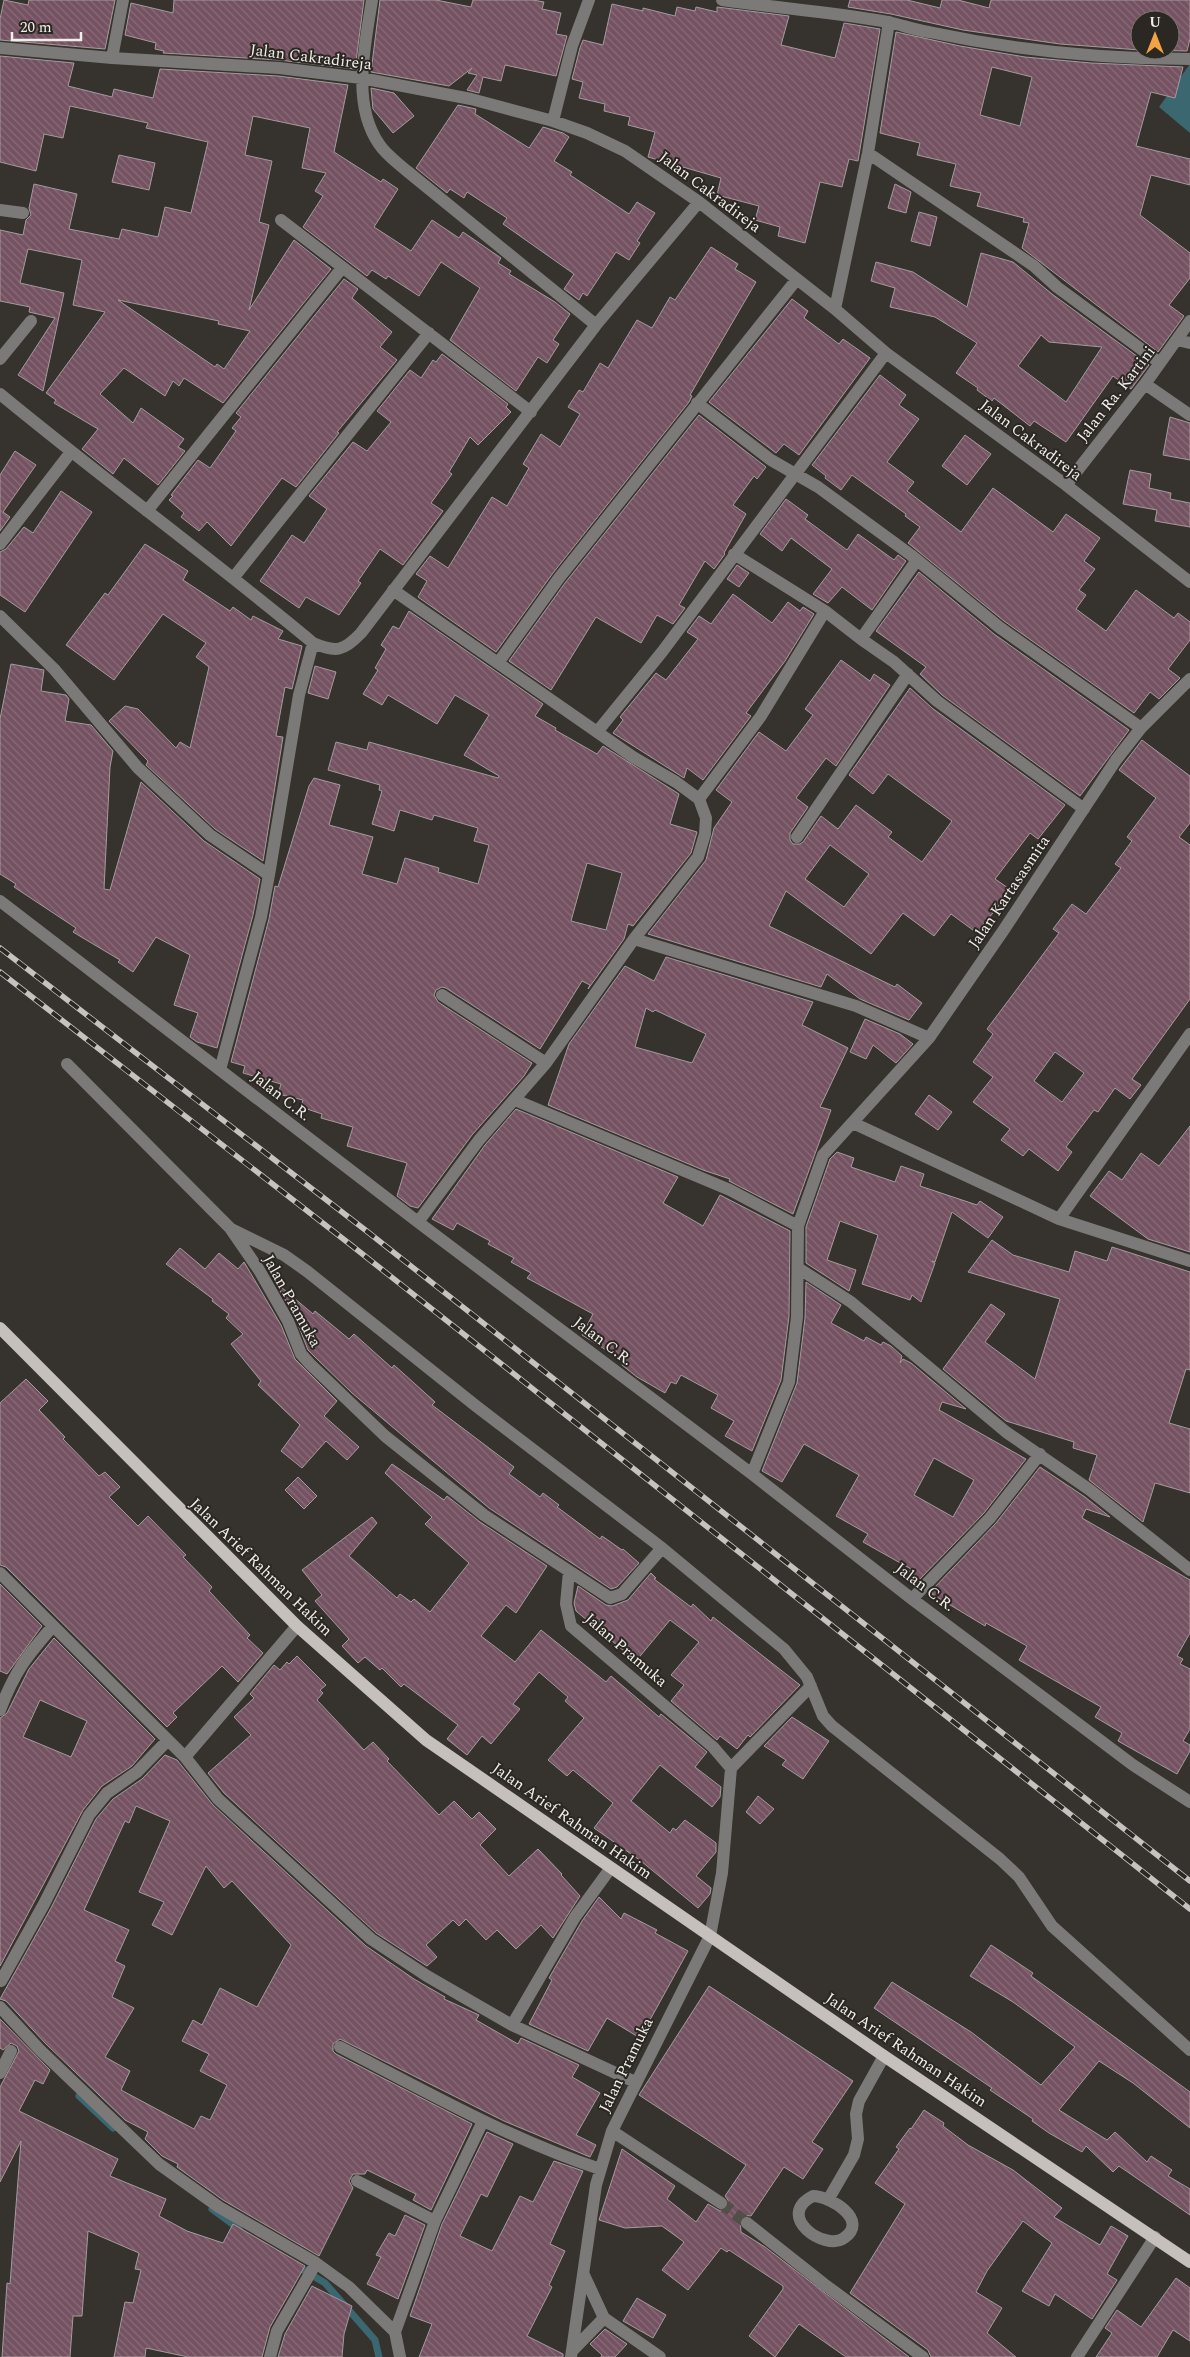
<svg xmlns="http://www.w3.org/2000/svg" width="1190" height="2357" viewBox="0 0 1190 2357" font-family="Spectral,serif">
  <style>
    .water { fill: #3b6870 }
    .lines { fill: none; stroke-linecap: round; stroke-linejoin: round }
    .stream { stroke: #3b6870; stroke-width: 7 }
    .building { fill: url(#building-back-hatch); stroke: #a39b9e; fill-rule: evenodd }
    .minor-tunnel { stroke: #524e49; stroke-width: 12; stroke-dasharray: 12 6; stroke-linecap: butt }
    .minor { stroke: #7c7a78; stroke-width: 12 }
    .major { stroke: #c6c0bd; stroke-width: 12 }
    .rail-casing { stroke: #c6c2bf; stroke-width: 5.5 }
    .rail { stroke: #2b2823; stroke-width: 4; stroke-dasharray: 11; stroke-linecap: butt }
    .labels { text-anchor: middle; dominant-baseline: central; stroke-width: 4; stroke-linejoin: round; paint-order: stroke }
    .street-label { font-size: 16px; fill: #f0edea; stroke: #2b2823 }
  </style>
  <defs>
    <pattern id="building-back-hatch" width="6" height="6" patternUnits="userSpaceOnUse" patternTransform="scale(1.25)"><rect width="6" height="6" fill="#755261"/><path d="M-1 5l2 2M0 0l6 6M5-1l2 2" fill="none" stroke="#896b78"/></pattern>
  </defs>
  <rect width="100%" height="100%" fill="#36322d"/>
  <path class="water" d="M1190 64V133L1159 107Z"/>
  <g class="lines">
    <path class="stream" d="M79 2096 113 2128
      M212 2209 239 2229
      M295 2265 325 2283 375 2340 379 2357"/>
  </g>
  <path class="building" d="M4 0 28 5 29 0H115L105 49 0 40V19Z
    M174 0H364L355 69 279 60 163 53 164 51 155 49 156 43 125 35 131 3 173 13Z
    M380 0H436L471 7 473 0H533L544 2 542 9 561 13 556 34 567 36 556 76 505 65 501 81 483 77 479 93 467 90 477 75 468 73 472 68 449 86 371 72Z
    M850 0H907L940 8 942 0H958L989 8 991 0H1190V39L1187 51 1146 50H1170V20H1140V50L1060 44 963 30 891 14 848 7Z
    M612 4 643 11V8L675 16 677 7 695 11 696 7 717 12V7L789 16 781 45 835 58 844 23 880 29 858 161 849 159 842 187 820 182 805 243 778 236 780 227 755 220 759 206 717 195 721 178 648 157 655 132 628 125 630 117 604 111 605 104 579 98 583 82 572 79 580 48 583 40 603 45Z
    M896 32 960 46 1025 57 1091 63 1183 67 1175 98 1151 92 1136 146 1190 159V185L1151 175 1140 215 1190 253V278L1169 305 1184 316 1158 352 1022 248 1029 223 1023 222 1024 218 977 206 981 193 950 186 956 164 917 155 920 143 880 133ZM992 67 1032 77 1020 126 980 115Z
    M0 56 74 63 68 86 112 97 114 89 153 98 160 69 278 76 348 85 334 152 381 182 383 179 398 189 374 227 411 251 432 220 459 238 463 232 501 258 498 263 511 271 509 274 555 302 570 314 553 340 559 344 547 363 538 357 516 391 450 340 480 288 441 262 419 296 388 276 386 279 372 270 367 276 303 227 323 196 315 191 326 173 302 168 310 128 253 116 245 155 272 161 259 222 269 225 249 310 294 240 331 269 223 403 184 378 179 386 173 381 165 396 124 368 100 394 133 423 141 408 184 439 178 447 185 451 158 485 124 458 113 474 82 449 98 429 54 403 56 400 46 393 105 312 73 305 82 260 28 249 20 283 64 293 43 391 18 375 55 318 29 312 30 307 0 301V230L23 235 26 220 31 215 29 208 34 184 77 194 69 229 119 239 122 229 158 237 165 207 191 213 208 142 146 128 148 123 70 106 63 138 44 134 36 171 0 162ZM118 300 219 321 218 324 250 331 224 369 217 364 215 367Z
    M371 88 394 93 414 116 393 133 373 109Z
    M458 105 476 109 475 114 529 148 543 127 563 133 569 137 554 161 572 172 570 175 629 214 637 202 655 213 637 241 640 243 629 260 616 252 587 296 583 293 579 300 564 289 574 274 503 224 507 218 467 192 464 198 450 189 447 193 416 168Z
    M119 155 155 163 149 190 112 182Z
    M895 184 911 192 906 213 888 208Z
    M919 212 937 217 930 246 911 241Z
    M711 247 738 264 735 269 756 282 690 395 692 396 689 402 553 573 496 652 418 597 427 581 416 574 430 556 448 568 492 497 507 506 529 468 523 464 541 434 560 447 580 414 568 407 579 390 583 392 600 363 608 368 637 320 652 328 670 297 675 300Z
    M981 253 1013 262 1052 294 1149 365 1131 389 1113 376 1066 442 1034 421 1030 426 994 398 992 401 977 390 978 388 956 373 977 343 935 317 890 307 895 288 871 281 876 262 913 272 967 307ZM1041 335 1049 342 1102 347 1066 402 1018 366Z
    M344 279 358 289 352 298 392 332 380 347 397 360 337 432 339 433 296 487 282 478 231 546 207 522 199 531 181 517 184 513 169 500 173 496 171 495 198 460 210 468 236 431 232 428 241 417 236 413Z
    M792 299 808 311 804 318 839 344 843 339 870 358 799 455 784 444 776 453 709 402Z
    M442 354 508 404 506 407 511 412 478 445 470 437 449 472 452 474 431 503 443 511 403 565 380 549 358 581 361 583 339 615 306 597 299 608 260 581 292 535 304 543 327 509 309 496 353 442 367 451 391 422 377 411 410 370 421 378 433 360 436 362Z
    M880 375 906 395 899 405 919 419 887 462 914 482 907 491 961 532 993 488 1053 532 1066 514 1100 538 1084 561 1095 569 1079 590 1086 595 1076 609 1106 631 1136 590 1174 618 1178 613 1190 622V640L1168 669 1180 678 1159 699 1150 692 1134 713 1004 621 908 543 920 527 905 516 906 514 852 475 841 490 825 478 826 476 812 465Z
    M699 415 766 467 757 479 754 476 733 505 746 514 724 553 725 554 714 569 705 561 679 605 685 608 673 624 657 615 641 643 596 617 551 690 509 661 565 583Z
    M1170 417 1190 423V460L1163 455Z
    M965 435 991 454 967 485 942 466Z
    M15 451 36 465 3 512 10 517 0 531V475Z
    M1130 470 1151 474 1149 488 1171 493 1170 499 1190 503V527L1155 521 1157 510 1123 504Z
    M61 491 92 512 25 612 0 595V552L6 549 24 527 33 533Z
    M786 499 808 515 805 519 847 550 858 534 894 560 898 555 906 561 872 610 842 587 828 603 813 594 832 569 791 538 782 551 760 534Z
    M145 544 188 571 183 580 230 611 233 607 251 620 253 616 283 631 278 639 302 646 292 689 285 687 276 736 283 737 263 861 215 829 146 765 148 761 109 721 125 706 138 709 176 748 180 742 190 748 209 667 196 657 206 643 163 614 114 680 66 645 105 593 108 595Z
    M737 565 749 573 739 587 727 579Z
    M919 572 994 634 1129 730 1080 796 942 695 920 674 926 667 876 631Z
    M733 594 772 623 788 602 800 611 803 607 814 614 785 661 746 713 751 716 703 780 687 768 684 778 613 733 623 720 620 717 656 673 666 680 698 639 687 632 699 616 711 624Z
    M409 611 543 704 535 716 556 728 555 730 597 754 603 746 679 794 670 824 697 832 691 853 633 926 628 924 624 939 588 989 590 985 582 981 540 1049 446 988 442 987 436 990 434 995 438 1002 532 1063 524 1076 472 1135 418 1208 410 1206 397 1196 407 1163 347 1146 353 1127 321 1118 322 1114 301 1107 303 1100 278 1094 281 1084 243 1073 245 1066 231 1062 269 919 275 886 278 887 309 786 314 778 340 785 329 825 373 837 362 874 397 884 405 858 439 868 438 872 478 884 489 845 474 841 478 828 434 815 432 820 400 810 394 831 372 824 382 791 379 790 380 785 328 770 336 742 367 750 369 742 498 778 499 776 464 755 489 715 455 695 437 724 388 695 382 705 363 694 378 670 375 668 386 649 381 645 393 626 399 629ZM587 863 622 873 606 930 571 921Z
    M841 660 870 681 874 674 890 685 836 766 826 758 796 798 808 807 790 833V840L793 844H800L803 842 821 816 838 829 856 805 892 832 888 837 922 862 952 821 888 774 873 794 849 775 910 688 932 708 1065 805 1038 839 1030 833 995 879 1011 890 977 933 951 914 934 936 903 913 871 954 786 891 769 926 895 987 897 984 922 1003 909 1020 860 999 827 974 821 987 648 934 706 860 714 828 732 802 716 790 759 732 786 751 813 715 805 709ZM830 845 869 874 844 907 805 879Z
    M11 664 44 670 41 691 66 695 69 699 65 721 91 725 113 751 110 767 104 889 110 890 141 782 204 841 260 879 253 915 217 1048 197 1042 190 1037 198 1013 174 1005 190 955 156 937 133 972 118 962 120 960 73 932 76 928 14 887 16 884 0 874V719Z
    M315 666 336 672 328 699 308 693Z
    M1142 740 1190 776V823L1179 837 1190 845V999L1132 1079 1141 1085 1130 1099 1115 1088 1098 1112 1094 1110 1066 1147 1072 1152 1058 1171 1029 1149 1023 1156 1001 1140 1010 1129 973 1102 993 1077 973 1062 993 1034 987 1029 1059 933 1053 929 1072 904 1086 914 1121 868 1115 864 1132 841 1127 837 1156 798 1119 770ZM1055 1052 1084 1073 1062 1102 1034 1081Z
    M666 957 813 1002 802 1025 848 1048 820 1107 831 1110 793 1214 729 1181 730 1179 703 1170 548 1105 569 1044 625 966 654 981ZM646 1008 653 1012 655 1010 706 1034 692 1063 635 1047Z
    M865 1019 900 1034 913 1044 896 1063 873 1045 866 1059 850 1052Z
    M929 1095 952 1112 938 1130 915 1114Z
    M516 1109 678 1177 663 1203 703 1226 720 1195 790 1231 789 1316 781 1380 752 1451 725 1436 734 1421 711 1408 718 1395 681 1375 676 1384 671 1382 665 1393 637 1377 622 1365 624 1361 582 1335 593 1314 527 1278 531 1273 511 1262 514 1258 488 1244 490 1241 457 1223 453 1230 432 1219 485 1145Z
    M1190 1126V1252L1148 1239 1090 1196 1109 1171 1122 1180 1141 1153 1159 1166Z
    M837 1152 854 1158 851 1167 895 1182 901 1166 924 1174 920 1186 977 1205 980 1201 1003 1217 988 1238 952 1212 935 1262 932 1261 935 1263 921 1302 912 1295 910 1300 862 1284 878 1235 840 1221 827 1260 856 1270 849 1291 806 1263V1227L830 1159Z
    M992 1240 1013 1255 1069 1272 1075 1251 1107 1261 1112 1247 1190 1272V1370L1186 1369 1169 1423 1190 1429V1493L1155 1483 1143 1522 1089 1480 1097 1455 1073 1448 1074 1442 1006 1421 943 1369 991 1304 1005 1314 985 1342 1035 1379 1060 1299 968 1272Z
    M180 1248 205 1269 219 1253 238 1269 244 1262 281 1325 295 1359 337 1401 324 1416 359 1447 347 1460 326 1441 302 1468 281 1451 300 1425 258 1385 261 1381 231 1344 243 1334 226 1318 229 1314 212 1301 213 1299 166 1264Z
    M275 1282 313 1314 315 1311 349 1339 354 1334 392 1368 394 1365 435 1402 432 1405 514 1467 509 1474 540 1497 543 1493 559 1505 557 1507 600 1539 602 1536 622 1550 623 1549 639 1563 617 1587 611 1589 489 1508 352 1393 316 1358 308 1350 295 1317Z
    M806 1282 841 1305 831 1323 864 1341 866 1337 881 1345 883 1342 891 1346 902 1356 900 1363 903 1359 911 1363 966 1409 942 1402 939 1410 1026 1459 984 1513 918 1581 908 1575 911 1569 863 1542 868 1534 836 1516 859 1475 804 1444 782 1482 762 1471 797 1383 805 1318ZM934 1458 974 1480 953 1517 914 1495Z
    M26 1379 48 1401 39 1410 65 1437 63 1439 99 1476 105 1472 120 1487 109 1497 138 1526 148 1516 186 1555 183 1557 212 1587 209 1591 250 1635 247 1638 263 1653 238 1682 222 1666 173 1713 177 1717 167 1727 6 1567 0 1565V1403Z
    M392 1464 444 1500 447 1496 480 1522 547 1566 516 1613 506 1605 481 1636 515 1662 541 1630 606 1682 611 1676 659 1717 661 1714 707 1752 695 1767 721 1787 720 1797 712 1807 660 1765 631 1801 670 1833 673 1828 676 1830 685 1820 716 1843V1852L696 1876 711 1888 710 1894 698 1908 641 1861 594 1828 613 1803 573 1770 567 1776 548 1760 584 1718 565 1701 568 1697 539 1672 513 1704 520 1709 491 1744 482 1736 467 1755 447 1739 458 1725 404 1684 401 1687 382 1668 380 1670 365 1657 358 1663 342 1646 349 1639 315 1601 322 1595 302 1570 372 1517 377 1523 349 1556 397 1598 400 1594 411 1602 414 1599 430 1612 469 1563 425 1524 432 1517 385 1473Z
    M1040 1467 1085 1497 1110 1517 1086 1509 1082 1518 1190 1580V1633L1177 1656 1183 1659 1180 1664 1190 1669V1729L1183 1741 1190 1745V1751L1177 1774 1118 1741 1122 1733 1095 1717 1101 1707 1019 1660 1027 1646 986 1623 985 1626 932 1594 933 1589 996 1523Z
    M298 1477 317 1496 304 1509 285 1490Z
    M651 1573 656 1578 654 1579 691 1607 693 1604 711 1621 713 1617 800 1685 750 1737 748 1735 737 1749 720 1736 717 1740 671 1701 684 1685 671 1675 699 1642 670 1620 636 1661 576 1611 574 1603 578 1586 606 1605 612 1606 628 1600Z
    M0 1584 42 1626 7 1674 0 1671Z
    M54 1638 155 1739 132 1766 102 1786 83 1810 0 1966V1718L7 1713 29 1669ZM40 1700 87 1721 71 1757 23 1737Z
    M297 1656 326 1685 320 1690 323 1693 317 1700 364 1750 373 1742 389 1759 387 1761 439 1815 454 1801 472 1819 479 1812 496 1829 480 1845 509 1876 538 1849 562 1874 561 1875 580 1896 553 1938 541 1925 516 1949 497 1930 486 1940 466 1919 459 1926 453 1920 426 1945 437 1957 427 1966 376 1933 224 1793 208 1773 251 1735 234 1717 254 1698 250 1694 274 1665 280 1670 287 1662 289 1664Z
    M792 1717 829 1741 803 1779 782 1765 786 1760 764 1746Z
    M165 1755 177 1760 213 1805 366 1946 414 1979 445 1997 444 1999 479 2015 476 2020 518 2044 521 2038 579 2065 572 2077 600 2093 576 2135 596 2145 590 2157 504 2121 340 2039 333 2044V2051L336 2054 472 2124 431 2210 413 2200 416 2194 367 2170 365 2174H353L349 2181 353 2188 319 2256 223 2200 177 2167 178 2164 162 2156 145 2139 148 2132 125 2120 46 2044 6 2001 0 1999 51 1908 96 1819 113 1799 142 1779ZM136 1806 170 1821 139 1892 164 1902 152 1925 172 1935 206 1866 224 1888 232 1881 291 1945 257 2007 220 1988 202 2025 193 2020 182 2041 209 2054 200 2071 227 2085 210 2120 201 2116 194 2129 121 2090 130 2071 105 2057 134 2008 112 1997 125 1966 115 1961 129 1930 84 1910 125 1821 129 1823Z
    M758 1796 774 1809 760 1824 746 1812Z
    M599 1897 621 1919 624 1913 657 1930 655 1933 688 1951 640 2038 607 2018 588 2051 529 2024 552 1980 549 1978 582 1921Z
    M991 1945 1033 1973 1031 1976 1190 2092V2128L1133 2083 1099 2061 1059 2110 1107 2140 1115 2132 1147 2162 1151 2156 1172 2170 1168 2176 1190 2189V2215L1119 2166 1113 2172 1086 2146 1082 2152 1049 2133 1032 2121 1033 2119 990 2090 992 2088 874 2008 892 1982 971 2032 1041 2085 1075 2047 1013 2002 970 1976Z
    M709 1986 853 2081 812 2142 823 2149 803 2179 784 2167 751 2216 744 2215 740 2218 741 2232 765 2247 909 2357H846L799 2324 775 2357 749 2336 783 2289V2286L729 2250 727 2252 721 2248 688 2290 662 2270 684 2242 662 2226 625 2228 599 2220 622 2149 675 2186 667 2199 696 2222 708 2204 720 2211 728 2207V2200L725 2196 746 2165 639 2095Z
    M0 2019 50 2070 43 2084 35 2080 19 2111 118 2159 110 2176 166 2199 159 2216 187 2231 223 2243 233 2224 305 2266 270 2327 262 2357H188L146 2348 145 2357H114L125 2302 133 2303 141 2270 135 2269 139 2253 88 2231 82 2316H73L70 2357H2L7 2283 10 2284 21 2141 0 2182V2087L19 2051 17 2046 11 2043 3 2050 0 2048Z
    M924 2110 944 2123 943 2126 968 2145 1013 2170 1062 2208 1054 2217 1100 2245 1111 2226 1128 2236 1107 2274 1117 2280 1092 2319 1055 2294 1049 2306 1022 2291 1052 2243 1023 2221 987 2271 976 2292 1002 2308 987 2333 1016 2357H931L928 2350 850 2293 905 2204 875 2183 899 2149 896 2147 910 2128 911 2129Z
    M487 2132 513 2144 487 2197 481 2194 460 2236 492 2251 520 2196 533 2202 554 2161 583 2171 550 2244 565 2251 549 2285 552 2287 527 2336 563 2354V2357H419L432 2324 410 2316 442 2224Z
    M405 2215 425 2225 398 2299 367 2284 381 2257 376 2255 389 2233 395 2236Z
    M1176 2278 1190 2288V2341L1173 2330 1157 2357H1096L1112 2333 1105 2328 1117 2310 1141 2327Z
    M312 2286 352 2306 344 2334 342 2357H278L285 2334Z
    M637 2298 666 2315 653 2338 623 2321Z
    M605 2329 627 2344 615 2357H601L602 2355 590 2344Z"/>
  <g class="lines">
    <path class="minor-tunnel" d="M721 2203 747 2223"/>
    <path class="minor" d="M372 0C365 46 351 103 379 144 386 155 398 163 407 171L596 325
      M722 0C778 8 833 12 888 22 902 25 915 30 929 32 1014 50 1103 59 1190 59
      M0 48 112 58 279 68 361 78 471 99 553 121 587 133 625 151 699 202 835 309 886 353 1066 485 1190 582
      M112 58 123 0
      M553 121 572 46 589 0
      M868 153 1034 266 1057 287 1160 363
      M0 210 23 213
      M281 220 531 412
      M835 309 868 153 889 22
      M1177 340 1190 343
      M0 359 31 321
      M1145 384 1190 415
      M0 394C103 479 211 558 313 643 336 653 344 651 361 633L596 325 699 202
      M697 403 771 460 818 487 911 555 999 627 1141 728
      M1066 485 1145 384 1190 321
      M147 511 342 268
      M0 544 71 452
      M734 554 825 611 861 639 917 560
      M234 577 429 333
      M393 590 633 757 676 782 699 799 706 818 705 834 698 857 634 939 546 1063 479 1140 418 1222
      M0 616 54 669 138 768 210 835 269 875 299 695 313 643
      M861 639 894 662 937 701 1084 809
      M498 663 559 578 797 279
      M597 732 662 652 886 353
      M699 799 761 716 825 611
      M797 837 908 674
      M0 901 418 1222 752 1474 912 1599 1133 1765 1190 1802
      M634 939 856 1006 929 1038
      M442 995 546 1063
      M67 1064 230 1228 259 1270 288 1321 301 1354 310 1364 385 1436 484 1515 569 1571 566 1604 571 1626 713 1747 731 1768 722 1873 710 1936 612 2131 596 2185 571 2357
      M220 1070 261 917 269 875
      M515 1100 730 1190 798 1226
      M853 1123 1059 1219 1190 1261
      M1059 1219 1190 1034
      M231 1229 284 1255 308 1272 476 1406 662 1548
      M798 1268 851 1302 1006 1432 1090 1490 1190 1570
      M752 1474 789 1382 797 1317 798 1226 823 1155 929 1038 1003 931 1116 760 1141 728 1190 679
      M569 1571 610 1598 622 1594 662 1548 784 1649 807 1677 823 1716 832 1726 1000 1859 1019 1877 1052 1926 1190 2050
      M0 1573 185 1757 218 1799 371 1939 427 1976 512 2025 635 2082
      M912 1599 990 1518 1040 1454
      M0 1710C15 1671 26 1657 53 1626
      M185 1757 297 1626
      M731 1768 811 1686
      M1 1981 44 1904 89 1815 107 1793 137 1772 168 1740
      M0 2007 40 2050 159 2164 219 2207 316 2263 349 2287 395 2332 400 2357
      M512 2025 575 1917 610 1869
      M340 2047C425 2091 509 2139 600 2169
      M0 2073 11 2051
      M612 2131 721 2203
      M357 2181 435 2221
      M813 2196C830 2196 870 2220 844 2238 825 2252 774 2216 813 2196Z
      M828 2200 854 2155 858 2139 856 2114 859 2101 884 2056
      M747 2223 824 2284 923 2357
      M584 2275 604 2318 660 2357
      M395 2332 435 2221 483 2121
      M573 2350 604 2318
      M270 2357 277 2331 316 2263
      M1077 2357 1155 2237"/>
    <path class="major" d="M0 1328 297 1626 426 1740 884 2056 1190 2262"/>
    <g class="rail-casing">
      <path id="rail" d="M0 948 364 1229 1190 1881
        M0 972 351 1245 1190 1909"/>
    </g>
    <use href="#rail" class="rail"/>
  </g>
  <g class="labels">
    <g class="street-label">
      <text transform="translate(311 57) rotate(7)">Jalan Cakradireja</text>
      <text transform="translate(710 192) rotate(37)">Jalan Cakradireja</text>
      <text transform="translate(1116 394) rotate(-52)">Jalan Ra. Kartini</text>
      <text transform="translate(1031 440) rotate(37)">Jalan Cakradireja</text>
      <text transform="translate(1009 892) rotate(-56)">Jalan Kartasasmita</text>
      <text transform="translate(281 1096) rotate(38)">Jalan C.R.</text>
      <text transform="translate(292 1301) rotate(61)">Jalan Pramuka</text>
      <text transform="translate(603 1341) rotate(37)">Jalan C.R.</text>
      <text transform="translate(261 1567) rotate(44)">Jalan Arief Rahman Hakim</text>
      <text transform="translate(925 1587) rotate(37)">Jalan C.R.</text>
      <text transform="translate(626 1650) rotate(41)">Jalan Pramuka</text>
      <text transform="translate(572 1821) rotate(35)">Jalan Arief Rahman Hakim</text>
      <text transform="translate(906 2050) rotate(34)">Jalan Arief Rahman Hakim</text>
      <text transform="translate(626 2065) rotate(-64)">Jalan Pramuka</text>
    </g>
  </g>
  <g transform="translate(1155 35)"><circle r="24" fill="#2b2823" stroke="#7a7773"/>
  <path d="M0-4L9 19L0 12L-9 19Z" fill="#f4a344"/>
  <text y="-8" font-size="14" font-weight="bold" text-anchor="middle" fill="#f0edea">U</text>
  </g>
  <path d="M12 32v8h69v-8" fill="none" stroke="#f0edea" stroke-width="2.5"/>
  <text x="20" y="32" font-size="15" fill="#f0edea" stroke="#2b2823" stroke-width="4" paint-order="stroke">20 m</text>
</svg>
